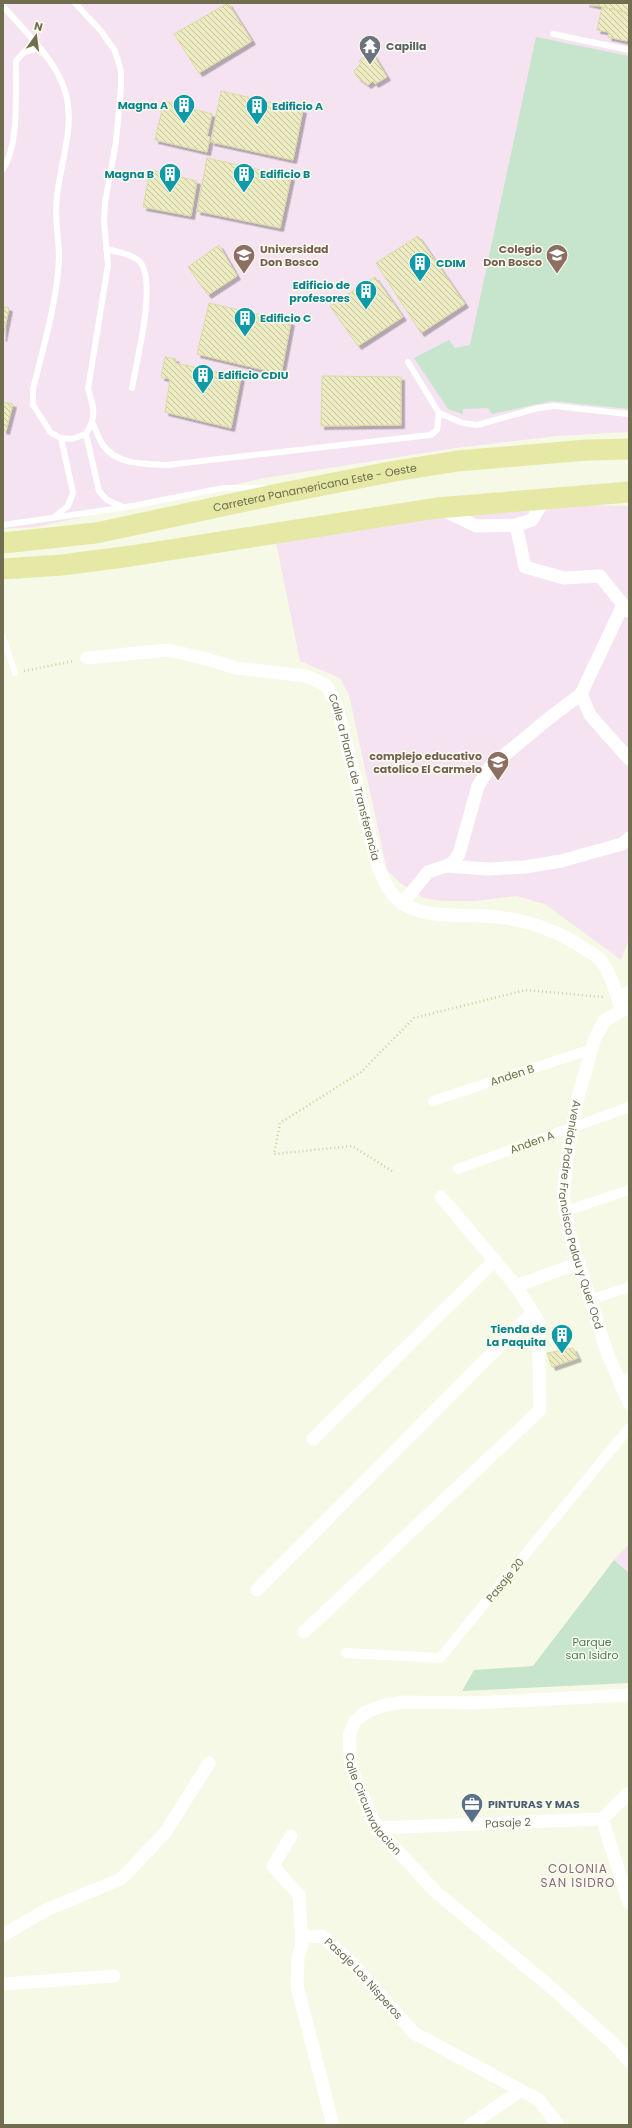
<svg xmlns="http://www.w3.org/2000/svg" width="632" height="2128" viewBox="0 0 632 2128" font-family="Poppins,sans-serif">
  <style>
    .education { fill: #f6e3f1 }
    .green { fill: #c6e5cc }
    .building { fill: url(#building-back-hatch); stroke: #dcdba4; filter: url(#shadow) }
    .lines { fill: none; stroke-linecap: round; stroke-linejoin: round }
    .path { stroke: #d0d0a5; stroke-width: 2.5; stroke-dasharray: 1 3; stroke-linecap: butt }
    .service { stroke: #fff; stroke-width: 6 }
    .pedestrian { stroke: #fff; stroke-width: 10 }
    .minor { stroke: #fff; stroke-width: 13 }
    .trunk { stroke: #e6e9a5; stroke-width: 21 }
    .labels { text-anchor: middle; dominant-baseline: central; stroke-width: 3; stroke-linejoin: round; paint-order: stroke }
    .worship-label { font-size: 11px; font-weight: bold; fill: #5b616d; stroke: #f9fdec; text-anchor: start }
    .culture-label { font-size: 11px; font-weight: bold; fill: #0d838f; stroke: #f9fdec; text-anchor: start }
    .education-label { font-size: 11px; font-weight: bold; fill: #785e54; stroke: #f9fdec; text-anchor: end }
    .street-label { font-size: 11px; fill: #706e4e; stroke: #f9fdec }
    .park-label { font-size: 11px; fill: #4b7a59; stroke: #f9fdec }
    .service-label { font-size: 11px; font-weight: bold; fill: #4e5e75; stroke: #f9fdec; text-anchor: start }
    .neighbourhood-label { font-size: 12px; letter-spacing: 1px; fill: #8c6682; stroke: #f9fdec }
  </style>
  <defs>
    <pattern id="building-back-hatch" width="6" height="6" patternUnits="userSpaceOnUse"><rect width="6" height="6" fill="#ecebc1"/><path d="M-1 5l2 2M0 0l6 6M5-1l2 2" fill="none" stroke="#c4c39f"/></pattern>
    <filter id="shadow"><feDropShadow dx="3.5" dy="3.5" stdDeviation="0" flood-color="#0004"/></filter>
  </defs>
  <rect width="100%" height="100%" fill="#f6f9e6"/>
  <path class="education" d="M3 3H629V432L557 436 456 448 265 478 36 527 3 529Z
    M566 505 629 506V939L621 960 545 904 516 896 474 901H441L424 898 400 883 387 870 349 695 340 678 300 661 276 543 436 516Z
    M629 1544V1573L614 1560Z"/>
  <path class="green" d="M536 37 629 56V409L552 401 492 414 488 408 463 409V414L448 409 414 358 449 340 455 348 470 345Z
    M614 1560 629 1573V1683L462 1691 474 1670 533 1666Z"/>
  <path class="building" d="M228 3 252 41 199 73 174 34Z
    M586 3H629V13Z
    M602 7 629 13V36L627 41 608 37 609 32 597 30Z
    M371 51 387 77 375 84 373 81 368 85 357 77 354 71 361 63 359 61Z
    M221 91 303 110 293 160 211 142Z
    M164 101 212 114 207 136 210 137 207 152 155 140Z
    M207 158 291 177 280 228 197 211Z
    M150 170 197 181 191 216 143 207Z
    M418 236 465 304 421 333 376 263Z
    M219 245 237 276 208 295 188 267Z
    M375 277 403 317 358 346 330 306Z
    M209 303 291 322 281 374 197 354Z
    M3 307 9 308 3 338Z
    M165 357 176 359 175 363 241 377 231 428 165 412 170 379 161 377Z
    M322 376 401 377V425L321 426Z
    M3 402 13 404 6 431 3 430Z
    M573 1348 578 1358 552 1367 547 1353Z"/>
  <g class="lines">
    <path class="path" d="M24 671 74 661
      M392 1171 352 1146 274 1154 280 1123 361 1072 414 1018 526 990 603 997"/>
    <path class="service" d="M3 6C25 32 55 58 65 91 76 125 60 163 57 197 54 217 59 237 59 257 58 298 43 349 33 389V405L51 433 61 438 72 439 86 434C97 416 94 407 88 389L108 265 104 221 105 203 116 142 121 87V71L115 51 101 31 75 3
      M553 34 629 50
      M3 169C20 143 15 91 16 61L24 52 39 48
      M106 249C117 252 129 253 138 260 159 276 136 363 132 388
      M439 413 463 423 477 425 538 408 554 406 629 414
      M92 422C96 429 98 438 103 445 116 465 146 464 167 465L430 435 437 430 439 413 408 362
      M86 434 99 491 107 500 121 506
      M54 517 68 506 73 493 61 438
      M3 525 127 507 223 488H264
      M3 637 15 673"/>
    <path class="pedestrian" d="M433 1101 592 1049
      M458 1169 629 1107
      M566 1211 629 1190
      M590 1300 629 1287
      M619 1381 629 1378
      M346 1653 440 1658 629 1428"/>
    <g class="minor">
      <path d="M441 509 476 526 516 525 532 520 545 498"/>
      <path d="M516 525 525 567 564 578 600 576 628 611"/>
      <path id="s1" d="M87 658 168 650 207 659 236 668 306 676 326 685 336 703 378 867C384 880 390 896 403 904 429 919 458 914 486 916 522 918 555 929 585 949 591 953 599 957 602 962 612 976 617 994 621 1010"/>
      <path d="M581 694 590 715 629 759"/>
      <path d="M446 866 489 869 525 867 561 861 622 844 629 838"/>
      <path d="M402 904 428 872 446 866 452 863 459 854 478 786 489 768 548 719 581 694 623 605"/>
      <path d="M618 998 629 992"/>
      <path id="s2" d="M627 1008 605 1020 595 1038 578 1097 569 1146 563 1196 571 1239 608 1355 629 1403"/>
      <path d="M516 1286 579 1263"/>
      <path d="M313 1439 495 1260"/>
      <path d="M257 1590 532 1313"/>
      <path d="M304 1632 540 1410 538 1321 516 1286 441 1197"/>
      <path id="s3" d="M629 1695 472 1703 405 1702 385 1705 366 1712 355 1721 349 1736 351 1767 376 1828 436 1892 554 1990 615 2045 629 2061"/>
      <path d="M602 1819 629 1903"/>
      <path id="s4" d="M376 1828 602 1819 629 1793"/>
      <path d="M291 1836 273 1866 299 1895 302 1944"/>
      <path d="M3 1935 48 1909 121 1879 165 1833 209 1763"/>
      <path d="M3 1984 114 1976"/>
      <path id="s5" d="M333 2125 297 1986 298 1958 304 1937 322 1936 353 1964 414 2033 539 2100 558 2125"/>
      <path d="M470 2125 520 2091"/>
    </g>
    <g class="trunk">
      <path id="s6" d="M3 543 96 533 283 493 395 471 458 461 587 450 629 449"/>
      <path d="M3 569 62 565 131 556 437 508 629 492"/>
    </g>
  </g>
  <defs>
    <g id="temple-pin" transform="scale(1.15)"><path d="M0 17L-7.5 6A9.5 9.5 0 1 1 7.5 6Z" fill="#6b7280" stroke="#f9fdec"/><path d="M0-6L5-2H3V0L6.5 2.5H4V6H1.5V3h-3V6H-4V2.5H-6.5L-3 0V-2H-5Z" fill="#fff"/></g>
    <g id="building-pin" transform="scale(1.15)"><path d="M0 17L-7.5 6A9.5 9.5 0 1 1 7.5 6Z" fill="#0f9aa8" stroke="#f9fdec"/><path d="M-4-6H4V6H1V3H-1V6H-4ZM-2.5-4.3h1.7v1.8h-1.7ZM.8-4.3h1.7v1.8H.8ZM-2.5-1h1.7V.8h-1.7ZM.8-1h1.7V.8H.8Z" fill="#fff"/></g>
    <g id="university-pin" transform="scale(1.15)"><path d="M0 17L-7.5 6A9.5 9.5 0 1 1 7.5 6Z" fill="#8d6e63" stroke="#f9fdec"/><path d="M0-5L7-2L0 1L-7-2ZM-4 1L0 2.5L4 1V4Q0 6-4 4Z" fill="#fff"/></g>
    <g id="school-pin" transform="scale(1.15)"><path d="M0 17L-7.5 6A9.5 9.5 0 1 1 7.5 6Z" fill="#8d6e63" stroke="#f9fdec"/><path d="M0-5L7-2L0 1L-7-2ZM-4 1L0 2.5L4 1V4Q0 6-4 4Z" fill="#fff"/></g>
    <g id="office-pin" transform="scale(1.15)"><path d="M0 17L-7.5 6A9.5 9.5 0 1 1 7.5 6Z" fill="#5c6f8a" stroke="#f9fdec"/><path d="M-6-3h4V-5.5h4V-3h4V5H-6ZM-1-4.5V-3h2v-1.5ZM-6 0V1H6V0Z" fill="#fff"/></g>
  </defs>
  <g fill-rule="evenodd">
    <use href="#temple-pin" x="370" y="46"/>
    <use href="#building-pin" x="184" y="105"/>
    <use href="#building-pin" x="257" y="106"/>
    <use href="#building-pin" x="170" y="174"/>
    <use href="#building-pin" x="244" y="174"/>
    <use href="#university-pin" x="244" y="255"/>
    <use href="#school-pin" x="557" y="255"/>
    <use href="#building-pin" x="420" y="263"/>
    <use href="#building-pin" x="366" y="291"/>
    <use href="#building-pin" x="245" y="318"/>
    <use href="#building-pin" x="203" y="375"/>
    <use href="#school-pin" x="498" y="762"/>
    <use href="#building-pin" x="562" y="1335"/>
    <use href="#office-pin" x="472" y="1804"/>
  </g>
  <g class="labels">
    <g class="worship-label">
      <text x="386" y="46">Capilla</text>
    </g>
    <g class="culture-label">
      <text x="168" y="105" text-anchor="end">Magna A</text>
      <text x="272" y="106">Edificio A</text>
      <text x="154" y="174" text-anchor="end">Magna B</text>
      <text x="260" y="174">Edificio B</text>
      <text x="436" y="263">CDIM</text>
      <text x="350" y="285" text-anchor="end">Edificio de<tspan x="350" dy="13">profesores</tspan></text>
      <text x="260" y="318">Edificio C</text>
      <text x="218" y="375">Edificio CDIU</text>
      <text x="546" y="1329" text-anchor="end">Tienda de<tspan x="546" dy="13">La Paquita</tspan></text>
    </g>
    <g class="education-label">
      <text x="260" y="249" text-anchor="start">Universidad<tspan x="260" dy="13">Don Bosco</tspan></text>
      <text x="542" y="249">Colegio<tspan x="542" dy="13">Don Bosco</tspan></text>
      <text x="482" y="756">complejo educativo<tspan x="482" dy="13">catolico El Carmelo</tspan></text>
    </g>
    <g class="street-label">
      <text stroke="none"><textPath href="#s6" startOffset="317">Carretera Panamericana Este - Oeste</textPath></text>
      <text stroke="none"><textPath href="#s1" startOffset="341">Calle a Planta de Transferencia</textPath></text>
      <text transform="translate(512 1075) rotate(-18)">Anden B</text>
      <text transform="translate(532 1142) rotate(-20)">Anden A</text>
      <text stroke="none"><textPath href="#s2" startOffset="228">Avenida Padre Francisco Palau y Quer Ocd</textPath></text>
      <text transform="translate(505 1580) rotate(-51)">Pasaje 20</text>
      <text stroke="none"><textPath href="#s3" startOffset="369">Calle Circunvalacion</textPath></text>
      <text stroke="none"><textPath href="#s4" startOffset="132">Pasaje 2</textPath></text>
      <text stroke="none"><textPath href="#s5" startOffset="271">Pasaje Los Nisperos</textPath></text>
    </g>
    <g class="park-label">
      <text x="592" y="1642">Parque<tspan x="592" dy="13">san Isidro</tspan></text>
    </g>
    <g class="service-label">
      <text x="488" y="1804">PINTURAS Y MAS</text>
    </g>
    <g class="neighbourhood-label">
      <text x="578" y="1868">COLONIA<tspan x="578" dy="14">SAN ISIDRO</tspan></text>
    </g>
  </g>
  <rect width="632" height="2128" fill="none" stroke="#706e4e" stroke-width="8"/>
  <g transform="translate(36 36) rotate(14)" stroke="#f9fdec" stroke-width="3" paint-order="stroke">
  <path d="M0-3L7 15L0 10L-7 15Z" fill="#706e4e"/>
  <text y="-6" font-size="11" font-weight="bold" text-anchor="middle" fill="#706e4e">N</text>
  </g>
</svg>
